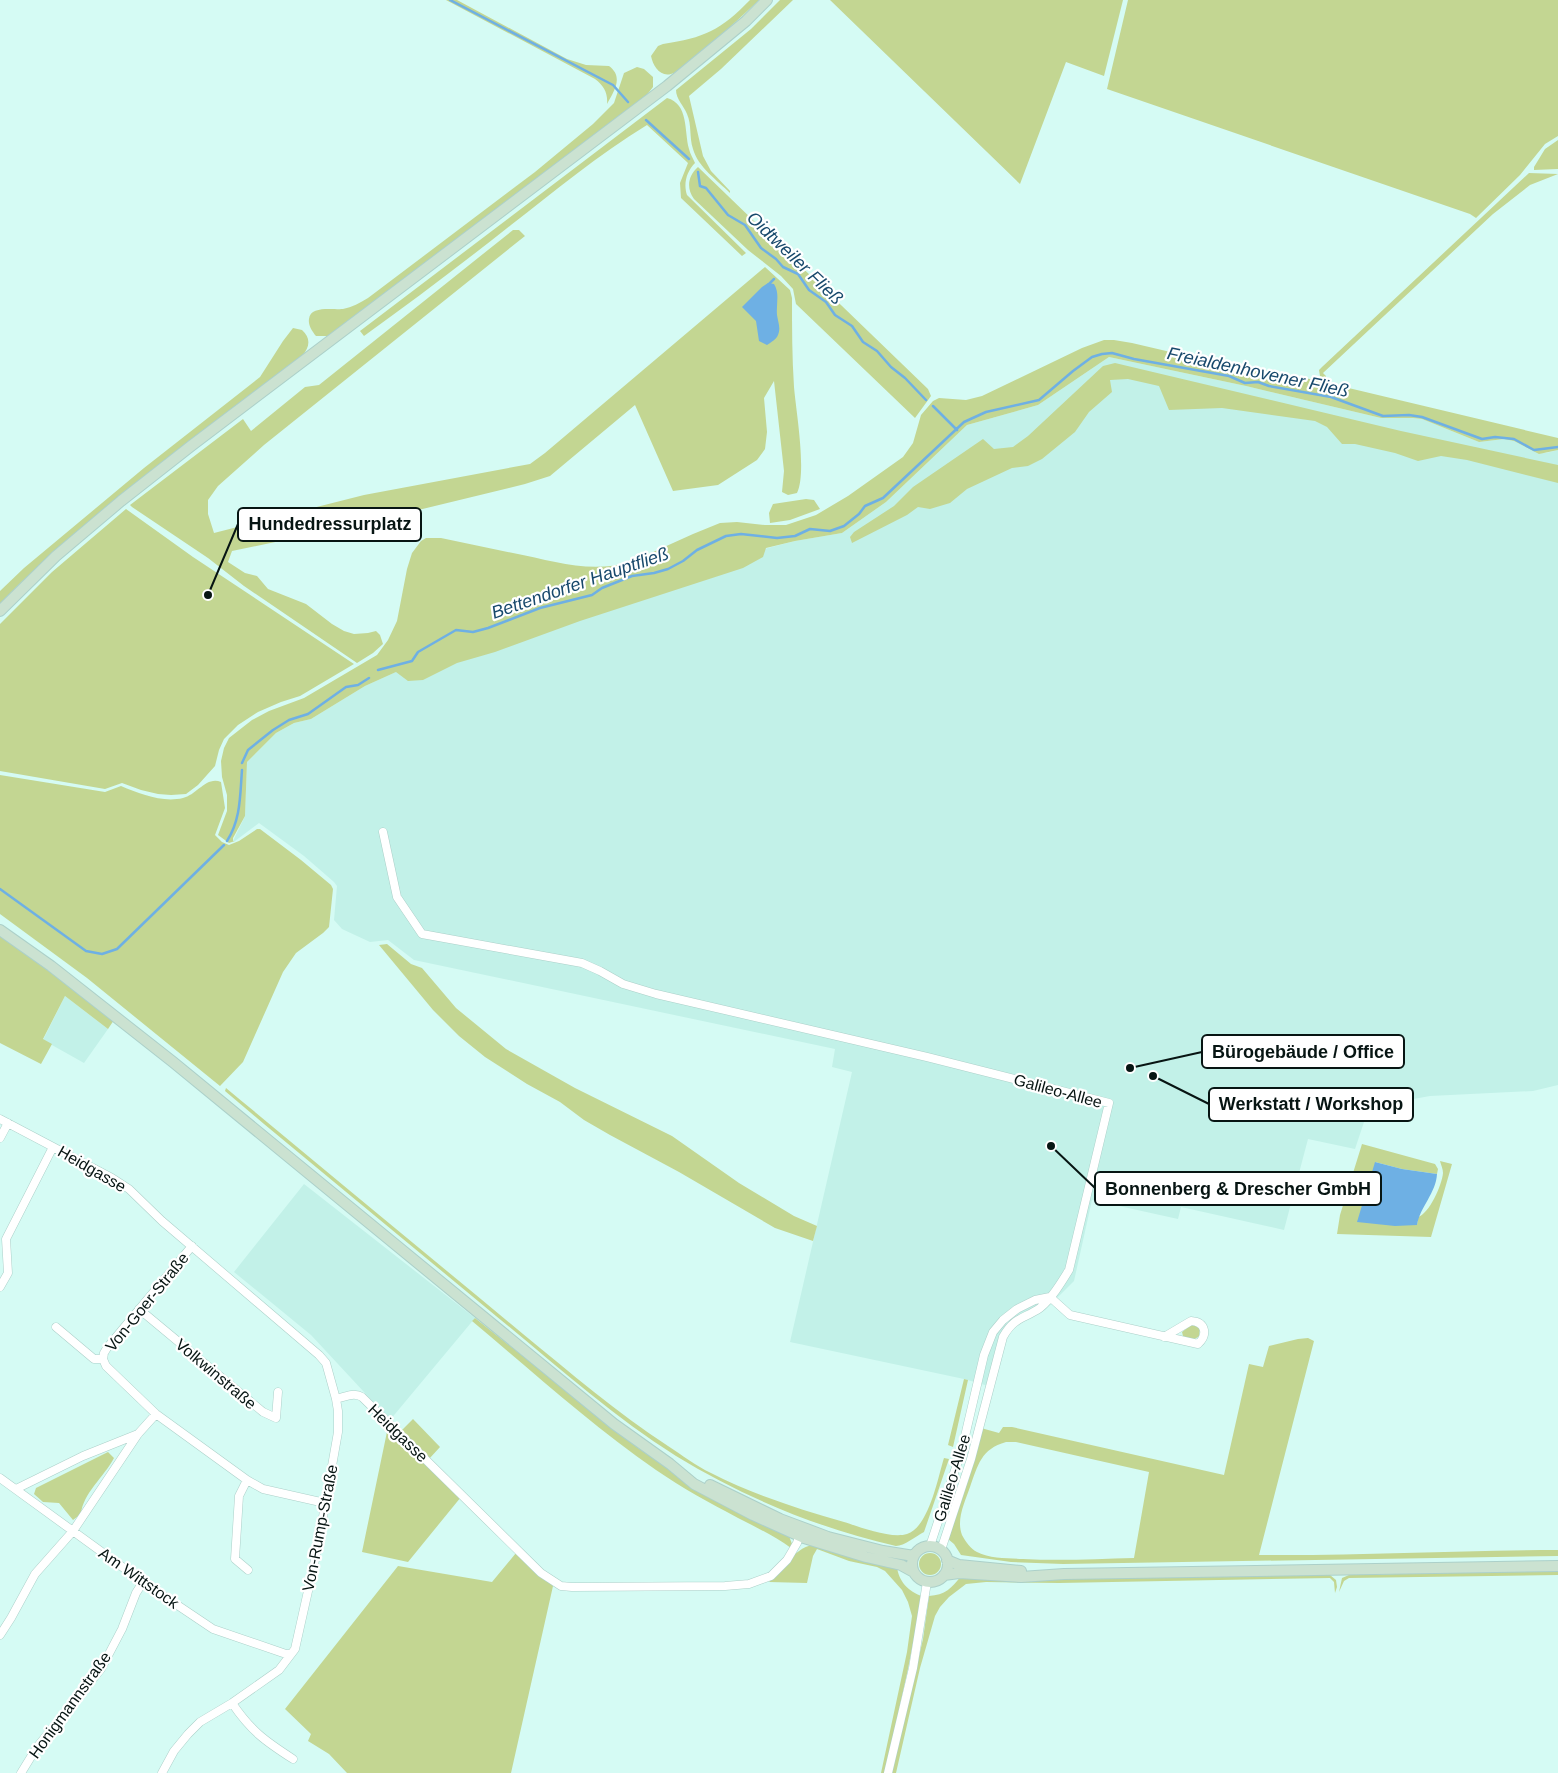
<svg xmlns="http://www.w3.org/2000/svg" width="1558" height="1773" viewBox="0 0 1558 1773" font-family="Helvetica,sans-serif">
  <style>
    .built { fill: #c2f1e8 }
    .green { fill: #c3d692; fill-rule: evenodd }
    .water { fill: #6eb0e4 }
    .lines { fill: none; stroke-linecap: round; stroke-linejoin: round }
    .stream { stroke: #6eb0e4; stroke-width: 2.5 }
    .street-casing { stroke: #acd0c9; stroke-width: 9 }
    .secondary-casing { stroke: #acd0c9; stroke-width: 12 }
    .street { stroke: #fff; stroke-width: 8 }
    .secondary { stroke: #cbe2d1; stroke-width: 10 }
    .labels { text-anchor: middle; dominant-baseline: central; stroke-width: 4.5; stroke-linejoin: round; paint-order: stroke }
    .street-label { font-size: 16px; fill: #071513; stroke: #fff }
    .water-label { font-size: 18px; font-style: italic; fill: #18496c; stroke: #fff }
    .leader { fill: none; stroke: #071513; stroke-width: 2 }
    .callout-dot { fill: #071513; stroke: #fff; stroke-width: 2 }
    .callout { fill: #fff; stroke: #071513; stroke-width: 2 }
    .callout-label { font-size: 18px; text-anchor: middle; font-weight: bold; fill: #071513 }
  </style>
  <rect width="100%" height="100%" fill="#d5fbf4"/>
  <path class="built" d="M1109 357 1246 386 1381 418H1413L1422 419 1479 442 1504 439 1514 441 1531 450 1546 453 1558 450V1085L1533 1091 1430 1096 1369 1107 1355 1149 1308 1139 1284 1230 1181 1207 1178 1219 1092 1200 1074 1281 1045 1310 1024 1318 1013 1327 1003 1343 992 1387 964 1379 790 1342 852 1072 832 1067 835 1049 414 960 388 940 370 942 342 929 334 920 337 886 334 882 304 856 259 823 235 841H233L245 816 247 762 276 733 294 723 311 719 365 686 409 666 665 574 795 541 842 533 886 502 967 425 1038 405Z
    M65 996 108 1029 84 1063 43 1040Z
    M304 1184 475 1318 390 1420 311 1335 234 1272Z"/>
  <path class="green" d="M446 0H457L567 59 586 65 609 66C624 77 614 91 607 104 608 93 604 86 595 79Z
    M750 0H759C738 20 716 40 693 59 687 64 679 72 671 74 660 77 653 66 651 56L658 46 663 44C704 38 721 30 750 0Z
    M780 0H793L721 69 689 96 703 156 711 171 730 191V193C717 180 698 167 693 149 689 137 692 125 687 114 684 106 676 99 676 90L751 29Z
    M830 0H1123L1104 76 1066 62 1020 184Z
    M1128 0H1558V136L1545 144 1520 175 1476 218 1470 214 1107 89Z
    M637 67 644 69 653 77V87L646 96 328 336H316C312 331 308 325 309 319 310 305 334 310 343 309 352 307 360 303 368 298L535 172 593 124 614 103 624 73Z
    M667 98C689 104 684 131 689 149 690 154 693 158 695 163 687 171 683 183 687 195L746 253 742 256 681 198 680 183 688 163 647 125C598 155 555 191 511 225 463 263 414 300 364 336L360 331Z
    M1558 140V169L1534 170V167L1545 149Z
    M698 167 928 389 931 396 915 418 796 304 793 289 781 276 748 250 694 199C686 188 688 176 698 167Z
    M1529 173 1558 174 1530 185 1493 214 1323 373 1326 376V378L1320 376 1319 370 1322 367Z
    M513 230H519L525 236 264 445 218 486 208 500V514L214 533 364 495 530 464 545 453 765 267 790 290 792 298C792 328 792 357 794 387 796 411 807 473 797 493L788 495 782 492 784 471 774 381 764 398 767 432 765 449 757 460 718 485 673 491 635 405 550 476 525 484 361 524 232 551 228 562 245 573 257 576 268 589 306 604 332 624 344 631 354 634 368 633 376 631 380 635 383 644 373 653 357 663 244 586 208 558 132 507 130 505 243 419 251 431 305 387 319 385Z
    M293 328 302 330C311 338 310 347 302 356 226 413 149 469 78 532 51 555 24 578 0 604V591L24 568 144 468 260 377 283 341Z
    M1104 340H1114L1132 343 1179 354 1315 380 1558 438V450L1539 454 1514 441 1504 439 1479 442 1422 419 1413 418H1381L1246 386 1109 357 1038 405 967 425 886 502 842 533 795 541 766 548 763 557 743 568 580 621 495 652 457 663 423 680 408 681 396 672 365 686 311 719 294 723 276 733 247 762 245 816 233 838V841H235L229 843 218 835 227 811V795L222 777 221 761 224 748 229 738 252 720 269 711 304 698 377 655 388 640 397 621 407 569 412 553 421 541 426 538H441C465 543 489 548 513 553 555 561 589 574 631 562L693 534 720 523 737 522 765 525H786L816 515 848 496 903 457 913 443 921 415 933 401 939 398 966 400 982 396 1082 348Z
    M1115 363 1401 431 1558 465V483L1467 460 1441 456 1418 461 1395 453 1355 444H1342L1327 427 1315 421 1222 408 1169 410 1159 386 1128 379 1110 380 1112 392 1089 412 1075 432 1042 459 1028 466 1012 468 967 489 950 503 930 509 918 507 907 515 852 543 850 537 854 532 894 506 913 487 983 439 994 449 1013 447 1028 436 1103 366Z
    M806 499 814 500 820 509 790 520 770 523 769 513 773 504Z
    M126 509 193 557 354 664 300 696 281 702 258 712 238 725 224 739 219 750 215 766 198 785 186 794 171 795 158 794 141 790 122 783 105 789 0 771V624L52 572Z
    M0 775 105 792 121 786C140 794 163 803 183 798 197 795 206 776 221 782L225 808 215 835 222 842 229 845 239 841 257 829H260L301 860 331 885 333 889 329 927 323 933 296 953 283 972 243 1062 220 1086 87 978 0 914Z
    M0 932 114 1020 108 1029 65 996 43 1039 52 1044 41 1064 0 1043Z
    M387 944 411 964 422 968 456 1008 506 1049 575 1088 672 1136 739 1183 794 1216 817 1226 813 1241 775 1228 679 1172 610 1135 584 1120 560 1102 527 1084 485 1057 459 1036 433 1010 379 945Z
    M226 1088C325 1170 424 1252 523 1334 571 1373 617 1413 668 1446 682 1455 696 1466 711 1473 754 1495 799 1509 844 1522 860 1527 891 1539 907 1534 929 1527 938 1477 944 1458L949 1459 924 1532C916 1536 904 1546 896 1546 818 1528 745 1498 676 1456 612 1416 555 1364 496 1316 419 1252 341 1188 264 1124L225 1091Z
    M1362 1144 1435 1164 1438 1169 1437 1174 1402 1169 1375 1162 1417 1225 1418 1217C1429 1214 1442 1185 1443 1173 1443 1169 1441 1165 1440 1161L1452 1164 1431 1237 1337 1234 1340 1215Z
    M475 1318 638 1448 673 1472 789 1536 792 1544 791 1548C774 1536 756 1527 738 1518 710 1503 682 1488 656 1470 591 1425 532 1371 472 1321Z
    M1191 1325H1195L1200 1329 1199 1336C1194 1341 1188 1340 1183 1336L1182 1332Z
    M1308 1338 1314 1341 1259 1555C1359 1556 1458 1550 1558 1550V1556L1063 1564 1011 1562 961 1555 954 1544 948 1539 981 1428 999 1433 1003 1427H1012L1224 1475 1249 1364 1263 1367 1269 1346 1298 1339ZM1006 1442H1016L1149 1472 1134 1558C1097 1559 1060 1561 1023 1559 1008 1558 990 1559 977 1552 971 1549 965 1541 962 1535 956 1519 965 1502 970 1487 978 1465 981 1449 1006 1442Z
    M964 1379 968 1380 953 1447 948 1445Z
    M413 1419 440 1447 429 1459 401 1431Z
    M388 1427 461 1497 408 1562 362 1552Z
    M108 1452 114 1458C104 1477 83 1493 81 1514L73 1520 59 1503 43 1502 34 1494 36 1488Z
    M817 1544 897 1566C898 1581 909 1592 922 1596L908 1669 885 1773H881L907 1652 912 1616 908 1602 902 1590 885 1571 877 1567 849 1561 817 1549 813 1556 807 1583 769 1582C784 1568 795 1546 817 1544Z
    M516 1553 553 1586 511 1773H347L329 1754 308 1741 311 1734 285 1709 398 1566 492 1582Z
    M919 1564a11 11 0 1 1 22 0a11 11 0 1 1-22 0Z
    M1558 1571V1575L1349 1578 1344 1581 1339 1592 1342 1578 1349 1575Z
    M1321 1575H1330L1336 1580 1337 1587 1335 1593 1334 1582 1330 1578 1059 1583 986 1582 966 1584 949 1597 940 1607 935 1616 920 1668 896 1773H892L923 1639 929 1596C945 1595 952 1588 961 1576L1055 1579Z"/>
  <path class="water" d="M768 283 774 284C780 293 776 304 777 315 778 322 781 328 778 335 776 340 771 342 767 345L759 341 756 321 742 307 762 287Z
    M1375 1162 1402 1169 1437 1174C1436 1193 1420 1207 1417 1225L1395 1226 1357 1222Z"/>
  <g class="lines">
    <path class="stream" d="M450 0 613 85 628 102
      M646 120 689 159
      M698 172 700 186 706 188 728 215 745 225 761 248 776 259 783 267 798 274 809 290 826 302 835 315 852 326 863 342 877 351 891 367 905 378 926 400
      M768 285 774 279
      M933 406 957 430
      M378 670 412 661 418 652 456 630 473 632 488 628 540 608 592 595 602 588 632 576 654 573 668 569 683 561 697 550 726 536 741 534 777 538 795 536 810 529 830 531 844 526 859 514 865 506 883 498 964 422 986 412 1039 400 1073 371 1092 357 1102 354 1112 353 1134 359 1229 376 1245 383 1258 382 1269 386 1331 397 1383 416 1409 415 1422 417 1482 439 1495 437 1514 439 1534 450 1558 447
      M242 763 248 750 273 730 289 720 308 714 346 687 358 685 369 678
      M227 841C241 819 240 795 242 770
      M0 889 86 951 102 954 117 949 224 845"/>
    <g class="street-casing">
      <path id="street" d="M383 832 397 897 422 934 582 963 600 971 623 984 656 994 927 1057 1109 1103 1069 1270C1061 1283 1052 1298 1040 1308 1024 1319 1014 1317 1003 1337L971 1459 941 1550
        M0 1119 112 1178 129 1189 162 1221 319 1355 326 1363 336 1399 338 1411V1432L317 1551 295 1649 279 1670 232 1703 200 1722 188 1734 174 1751 162 1773
        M0 1138 8 1123
        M0 1287 8 1273 6 1239 53 1147
        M1050 1297 1070 1315 1198 1344C1208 1335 1206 1322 1191 1321L1164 1337
        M139 1309 263 1412 276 1418 278 1392
        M56 1327 94 1359H103L106 1366 156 1414 247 1480 263 1489 325 1503
        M103 1359 104 1353 107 1348 192 1246
        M336 1399C344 1397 354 1392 362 1397L541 1573 561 1586 572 1587 725 1586 749 1584 771 1576 787 1560 797 1543 801 1531
        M0 1478 143 1582 213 1629 286 1654H290
        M247 1480 239 1496 235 1559 248 1570
        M16 1489 83 1456 138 1434
        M930 1546 962 1449 984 1355 993 1332 1003 1320 1017 1309 1035 1300 1050 1297
        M0 1635 11 1618 35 1574 73 1531 138 1434 156 1414
        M232 1703C251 1731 265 1741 293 1759
        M21 1773 37 1747 101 1669 122 1629 136 1593 143 1582
        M888 1773 913 1668 927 1582"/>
    </g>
    <g class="secondary-casing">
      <path id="secondary" d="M0 611 56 556 121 501 191 446 667 86 746 21 767 0
        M0 930 51 966 173 1062 614 1424 670 1464 694 1484 753 1515 804 1538 866 1557 901 1565 912 1571
        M710 1485 780 1519 828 1537 883 1551 914 1556
        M912 1564a18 18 0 1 1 36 0a18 18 0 1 1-36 0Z
        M947 1560 959 1565 1021 1571
        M944 1575 959 1573 1021 1577 1064 1574 1558 1566"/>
    </g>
    <use href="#street" class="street"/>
    <use href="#secondary" class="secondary"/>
  </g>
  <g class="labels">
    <g class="street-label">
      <text transform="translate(1058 1091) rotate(15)">Galileo-Allee</text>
      <text transform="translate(92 1169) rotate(30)">Heidgasse</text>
      <text transform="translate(147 1302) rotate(-51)">Von-Goer-Straße</text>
      <text transform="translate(216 1374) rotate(40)">Volkwinstraße</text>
      <text transform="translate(398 1433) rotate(44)">Heidgasse</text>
      <text transform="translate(952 1478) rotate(-73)">Galileo-Allee</text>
      <text transform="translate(320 1528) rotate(-79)">Von-Rump-Straße</text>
      <text transform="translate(139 1578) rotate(35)">Am Wittstock</text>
      <text transform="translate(70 1705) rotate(-54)">Honigmannstraße</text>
    </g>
    <g class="water-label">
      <text transform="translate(795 258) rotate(44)">Oidtweiler Fließ</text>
      <text transform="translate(1258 372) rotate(12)">Freialdenhovener Fließ</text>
      <text transform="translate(580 583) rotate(-19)">Bettendorfer Hauptfließ</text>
    </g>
  </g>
  <path class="leader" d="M208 595L238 524M1130 1068L1202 1052M1153 1076L1209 1104M1051 1146L1095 1188"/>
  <g class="callout-dot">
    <circle cx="208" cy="595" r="5"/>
    <circle cx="1130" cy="1068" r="5"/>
    <circle cx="1153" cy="1076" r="5"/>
    <circle cx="1051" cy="1146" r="5"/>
  </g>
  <g class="callout">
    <rect x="238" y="508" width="183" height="33" rx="5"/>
    <rect x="1202" y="1035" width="202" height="33" rx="5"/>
    <rect x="1209" y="1088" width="204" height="33" rx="5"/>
    <rect x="1095" y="1172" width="286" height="33" rx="5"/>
  </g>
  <g class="callout-label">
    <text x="330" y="530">Hundedressurplatz</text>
    <text x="1303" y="1058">Bürogebäude / Office</text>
    <text x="1311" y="1110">Werkstatt / Workshop</text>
    <text x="1238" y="1195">Bonnenberg &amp; Drescher GmbH</text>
  </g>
</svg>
